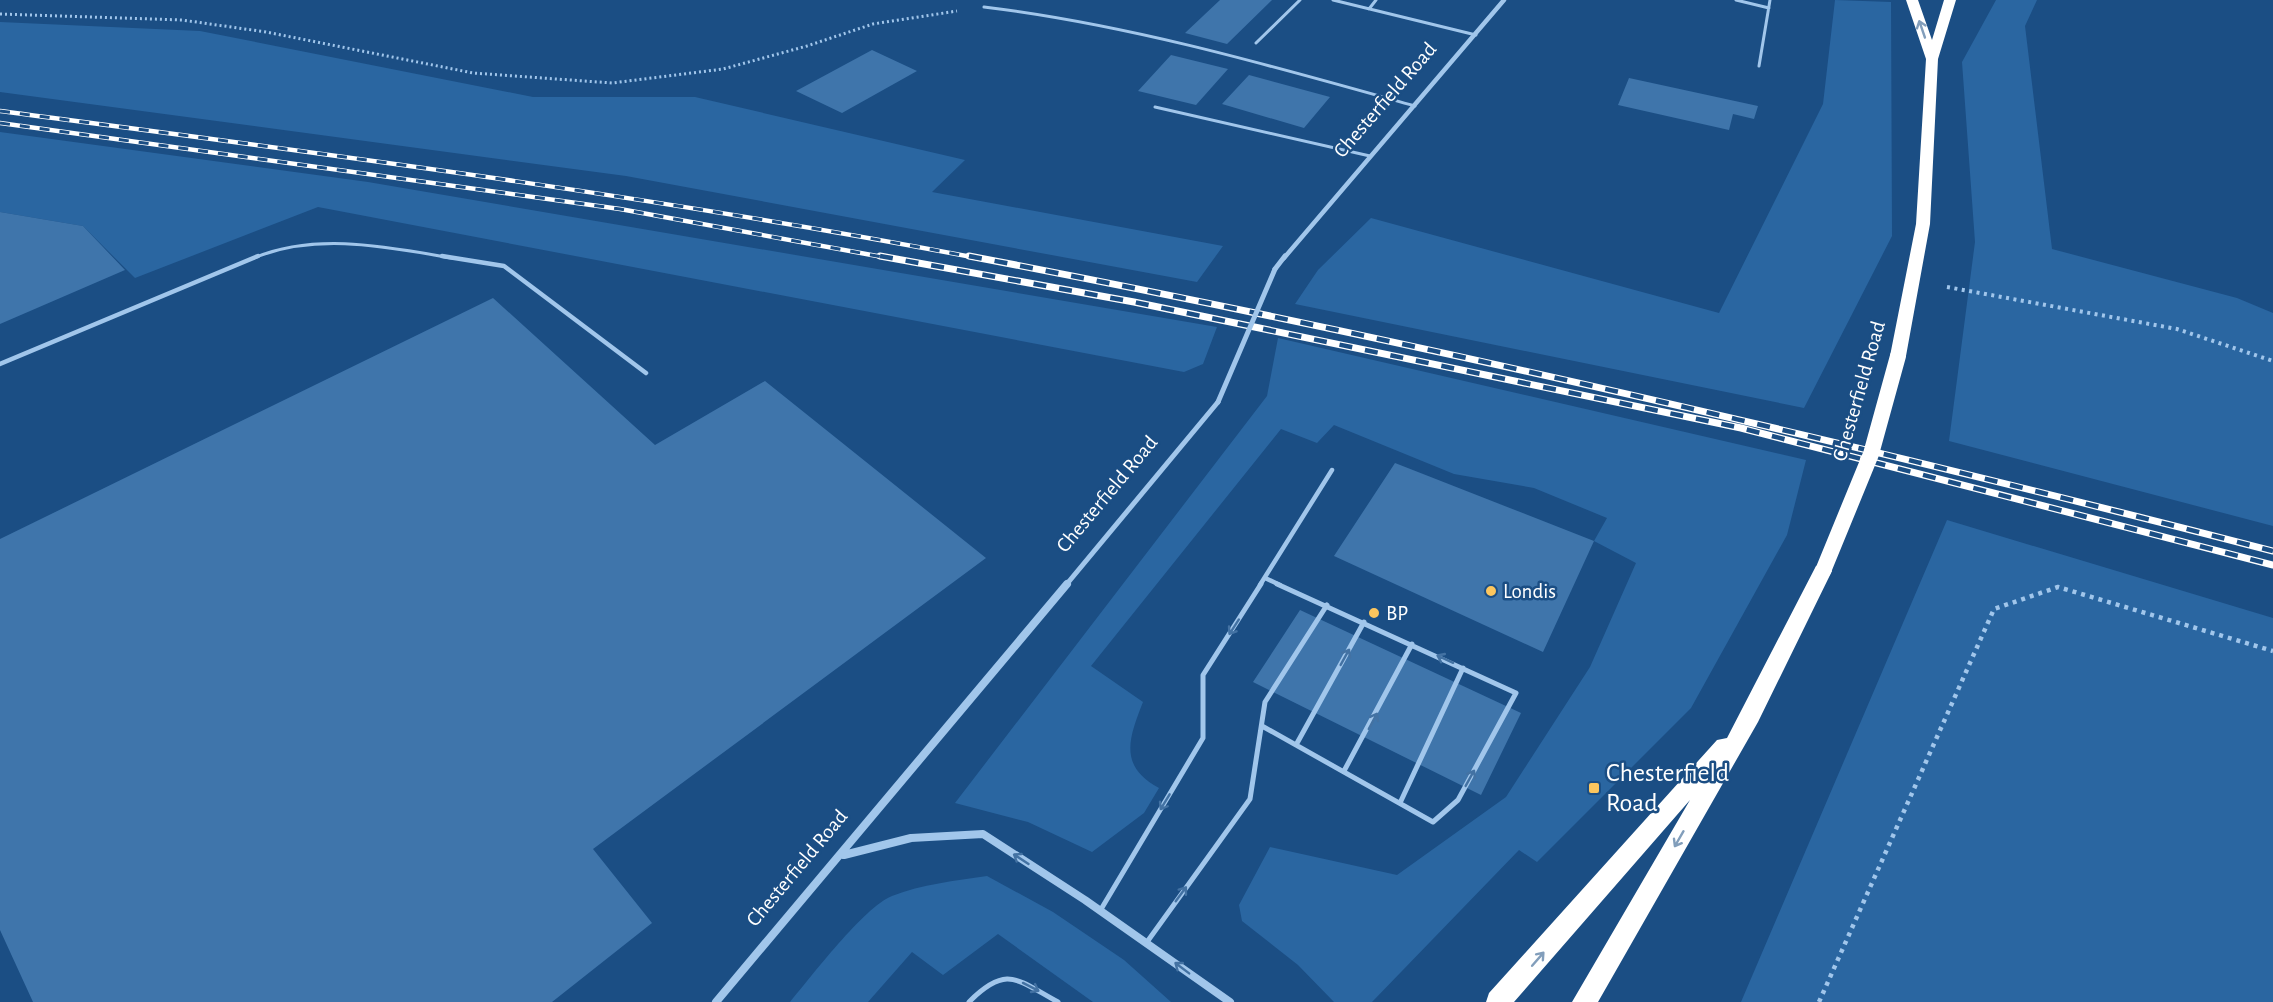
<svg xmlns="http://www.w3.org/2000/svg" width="2273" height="1002" viewBox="0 0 2273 1002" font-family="'Alegreya Sans',sans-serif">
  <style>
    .green { fill: #2a66a1 }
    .building { fill: #3f75ab }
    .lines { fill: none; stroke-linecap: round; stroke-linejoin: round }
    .path-far2 { stroke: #a1c6eb; stroke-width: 3; stroke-dasharray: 2 3; stroke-linecap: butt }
    .path-far1 { stroke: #a1c6eb; stroke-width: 4; stroke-dasharray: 3 4.5; stroke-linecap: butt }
    .path { stroke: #a1c6eb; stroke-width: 4.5; stroke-dasharray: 4 5; stroke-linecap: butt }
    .lane-far2 { stroke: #a1c6eb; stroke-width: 3 }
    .lane-far1 { stroke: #a1c6eb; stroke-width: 4.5 }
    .lane { stroke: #a1c6eb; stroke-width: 5 }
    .street-far2 { stroke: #a1c6eb; stroke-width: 4.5 }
    .street-far1 { stroke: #a1c6eb; stroke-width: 5 }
    .street { stroke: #a1c6eb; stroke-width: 8 }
    .highway { fill: #fff; fill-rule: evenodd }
    .rail-far1-casing { stroke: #fff; stroke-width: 4.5 }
    .rail-casing { stroke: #fff; stroke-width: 7 }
    .rail-far1 { stroke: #1b4e84; stroke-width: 3; stroke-dasharray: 10; stroke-linecap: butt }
    .rail { stroke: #1b4e84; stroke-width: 4.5; stroke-dasharray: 13; stroke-linecap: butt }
    .street-bridge { stroke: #a1c6eb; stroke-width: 5 }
    .highway-bridge { stroke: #fff; stroke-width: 16 }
    .oneway { stroke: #829ebb }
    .oneway2 { stroke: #4372a3 }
    .poi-dot { fill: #fcc65e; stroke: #1b4e84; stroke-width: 2 }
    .labels { text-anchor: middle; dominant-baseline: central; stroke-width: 5; stroke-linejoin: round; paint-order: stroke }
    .street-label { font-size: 21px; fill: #fff; stroke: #1b4e84 }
    .poi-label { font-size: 21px; fill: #fff; stroke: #1b4e84; text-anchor: start }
    .near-poi-label { font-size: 26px; fill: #fff; stroke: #1b4e84; text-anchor: start }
  </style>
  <rect width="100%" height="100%" fill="#1b4e84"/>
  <path class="green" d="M1835 0 1891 2 1892 236 1804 408 1295 304 1318 270 1371 218 1719 313 1823 104Z
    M1996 0H2037L2025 26 2052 249 2237 298 2273 313V526L1949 441 1975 242 1962 62Z
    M0 22 200 31 533 97H695L965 160 932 192 1223 246 1197 282 626 176 0 92Z
    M0 132 368 182 1217 327 1203 364 1184 372 318 207 135 278 83 226 0 212Z
    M1278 338 1806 460 1787 535 1691 708 1537 862 1519 850 1372 1002H1334L1298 965 1242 921 1239 905 1270 847 1397 875 1506 797 1590 667 1636 563 1594 541 1607 518 1534 488 1454 474 1334 425 1317 443 1281 429 1091 666 1143 702C1129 738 1118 766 1159 788L1144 813 1092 852 1028 822 955 803 1267 396Z
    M1947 520 2273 618V1002H1741Z
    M987 876 1053 912 1124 960 1171 1002H1093L998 934 943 975 912 952 868 1002H790C811 977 864 907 892 896 922 884 955 881 987 876Z"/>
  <path class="building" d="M1220 0H1272L1227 44 1185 33Z
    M872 50 917 71 842 113 796 91Z
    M1171 55 1228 69 1196 105 1138 91Z
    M1249 75 1330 97 1304 128 1222 104Z
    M1629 78 1758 106 1754 119 1733 114 1729 130 1618 105Z
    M0 212 83 226 125 270 0 324Z
    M493 298 655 445 765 381 986 558 593 849 652 923 552 1002H33L0 930V539Z
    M1395 463 1594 541 1543 652 1334 556Z
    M1300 610 1521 713 1481 795 1253 682Z"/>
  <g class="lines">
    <path class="path-far2" d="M0 14 182 20 266 32 473 73 612 83 723 69 807 46 873 24 957 11"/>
    <path class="path-far1" d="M1947 287 2177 329 2273 361"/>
    <path class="path" d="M1819 1002 1994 609 2058 587 2273 651"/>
    <path class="lane-far2" d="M1333 0 1476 35
      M1736 0 1769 8
      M984 7C1131 25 1272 66 1415 106
      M1369 9 1376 0
      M1256 43 1300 0
      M1759 66 1770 0
      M1155 107 1370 156
      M254 258C316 232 387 247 452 258"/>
    <path class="lane-far1" d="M442 256 504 266 646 373
      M0 364 258 256
      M1265 578 1280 585
      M1260 585 1332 470"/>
    <path class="lane" d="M1262 726 1433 822 1458 800 1516 693 1277 584
      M1296 745 1364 622
      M1344 771 1412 644
      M1400 803 1463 668
      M1100 911 1203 738V675L1261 584
      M1147 942 1250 799 1265 702 1327 605
      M969 1002C1007 964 1017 980 1058 1002"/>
    <path class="street-far2" d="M1284 258 1504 0"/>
    <path class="street-far1" d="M1275 269 1285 256
      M1066 585 1218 402"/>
    <path class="street" d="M844 855 911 838 983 834 1085 900 1230 1002
      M716 1002 1067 584"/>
    <path class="highway" d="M1906 0H1918L1932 40 1944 0H1956L1938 59 1930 224 1906 356 1898 361 1890 356 1916 224 1926 59Z
      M1823 564 1830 566 1832 571 1758 722 1598 1002H1572L1690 800 1514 1002H1486L1489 993 1717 740 1727 738 1816 566Z"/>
    <g class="rail-far1-casing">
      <path id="rail-far1" d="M0 111C326 154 653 196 977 258
        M0 123 620 209 888 258"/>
    </g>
    <g class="rail-casing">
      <path id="rail" d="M880 256 1134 302 1741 428 2273 565
        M969 256C1407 339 1841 440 2273 551"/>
    </g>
    <use href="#rail-far1" class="rail-far1"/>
    <use href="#rail" class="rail"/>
    <path class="street-bridge" d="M1218 402 1275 269"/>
    <path class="highway-bridge" d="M1823 571 1871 454 1898 356"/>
  </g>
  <defs><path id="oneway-shaft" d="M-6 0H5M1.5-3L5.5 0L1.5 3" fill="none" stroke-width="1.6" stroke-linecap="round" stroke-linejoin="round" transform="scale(1.5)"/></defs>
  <g class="oneway">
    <use href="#oneway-shaft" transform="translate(1922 29) rotate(-109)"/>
    <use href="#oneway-shaft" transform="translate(1679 839) rotate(120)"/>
    <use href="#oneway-shaft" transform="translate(1538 959) rotate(-49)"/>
  </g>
  <g class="oneway2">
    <use href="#oneway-shaft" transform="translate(1234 627) rotate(123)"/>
    <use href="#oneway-shaft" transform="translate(1345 657) rotate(-61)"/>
    <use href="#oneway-shaft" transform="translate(1445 659) rotate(-155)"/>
    <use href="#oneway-shaft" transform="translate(1373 721) rotate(-62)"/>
    <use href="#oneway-shaft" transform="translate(1470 778) rotate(-61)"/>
    <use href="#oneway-shaft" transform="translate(1165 802) rotate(121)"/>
    <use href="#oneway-shaft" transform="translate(1021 859) rotate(-147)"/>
    <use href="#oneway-shaft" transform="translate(1181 894) rotate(-54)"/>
    <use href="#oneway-shaft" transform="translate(1182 968) rotate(-143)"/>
    <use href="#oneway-shaft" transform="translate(1031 987) rotate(27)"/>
  </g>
  <g class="poi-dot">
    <circle cx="1491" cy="591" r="6"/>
    <circle cx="1374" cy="613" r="6"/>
    <rect x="1588" y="782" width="12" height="12" rx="3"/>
  </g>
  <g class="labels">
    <g class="street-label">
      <text transform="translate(1385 100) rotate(-49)">Chesterfield Road</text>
      <text transform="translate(1859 391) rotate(-74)">Chesterfield Road</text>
      <text transform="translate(1107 494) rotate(-50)">Chesterfield Road</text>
      <text transform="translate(797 868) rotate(-50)">Chesterfield Road</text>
    </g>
    <g class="poi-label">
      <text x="1503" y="591">Londis</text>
      <text x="1386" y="613">BP</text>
    </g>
    <g class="near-poi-label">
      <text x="1606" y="773">Chesterfield<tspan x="1606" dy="30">Road</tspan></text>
    </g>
  </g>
</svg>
